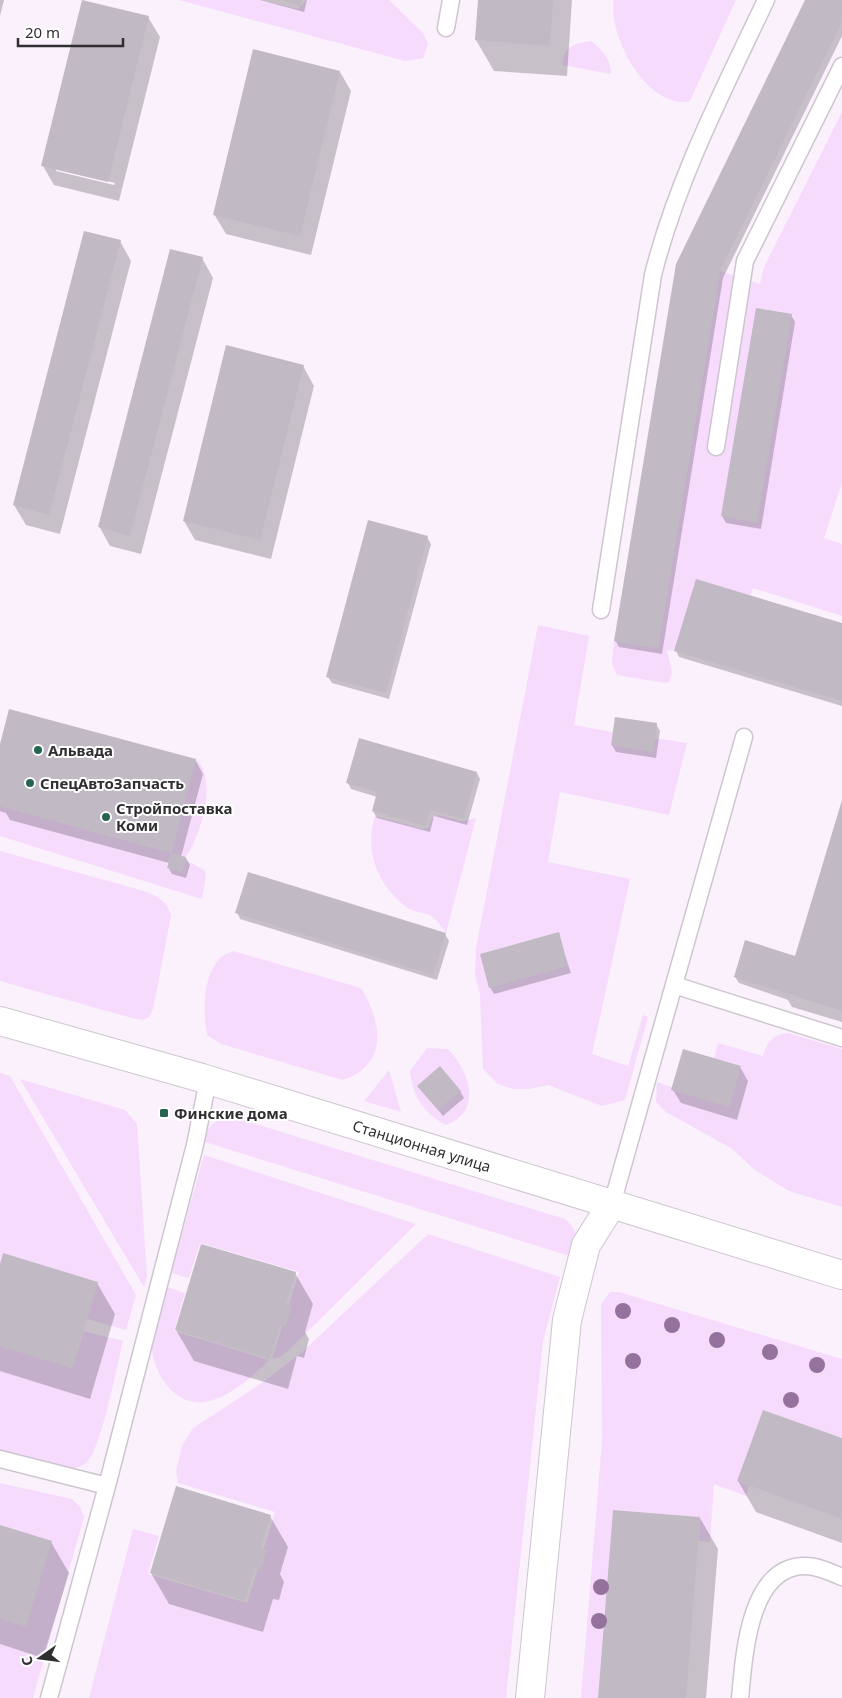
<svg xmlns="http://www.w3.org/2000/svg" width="842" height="1698" viewBox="0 0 842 1698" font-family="'Noto Sans',sans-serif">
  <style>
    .grass { fill: #f6dbfd }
    .shadow { fill: #0003; fill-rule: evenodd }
    .building { fill: #c1b9c3 }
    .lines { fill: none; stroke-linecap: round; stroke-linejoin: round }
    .service-casing { stroke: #cec5d0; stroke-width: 19 }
    .minor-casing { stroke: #cec5d0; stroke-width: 30 }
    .tertiary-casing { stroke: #cec5d0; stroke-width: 30 }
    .service { stroke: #fff; stroke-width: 16 }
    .minor { stroke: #fff; stroke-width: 28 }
    .tertiary { stroke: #fff; stroke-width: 28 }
    .tree { fill: #95729d }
    .poi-dot { fill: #276552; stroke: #fff; stroke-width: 2 }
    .labels { text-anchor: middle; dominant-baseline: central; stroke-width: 4; stroke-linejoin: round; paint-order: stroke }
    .poi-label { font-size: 15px; font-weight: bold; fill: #312e32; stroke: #fff; text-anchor: start }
    .street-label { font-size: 15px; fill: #312e32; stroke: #fff }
  </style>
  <rect width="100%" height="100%" fill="#faf1fc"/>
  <path class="grass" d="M179 0H262L297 9 307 0H389L423 33 428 44 423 58 405 61Z
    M614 0H736L690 101C648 111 607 35 614 0Z
    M591 41C602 50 611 58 611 74L562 65C566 44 571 45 591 41Z
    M842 112V483L824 538 842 544V616L753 588 750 596 674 651 667 650 672 672 669 682 665 683 617 675 612 664 614 641 658 648 720 271 760 284 764 267Z
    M538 625 589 636 574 725 613 732 611 745 653 751 655 738 687 743 669 815 560 792 548 862 630 879 592 1054 628 1066 643 1015 648 1017 625 1100 602 1106 548 1085 529 1089H513L498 1084 483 1069 480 994 475 975 476 948Z
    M196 759C218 780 201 835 186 857L171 853 167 867 182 872 186 860 204 870 206 876 202 899 0 836V806L171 853Z
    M438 815 462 821 476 818 446 933C442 928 437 919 431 916 424 912 413 912 406 907 377 884 364 851 375 816L423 829 428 828 432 818Z
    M0 851 144 891C158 897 167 900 171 916L153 1009 149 1017 143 1020 132 1018 0 981Z
    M233 951 361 988C382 1022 389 1065 343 1080L221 1044 207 1035C203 1011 202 978 220 958 223 955 229 953 233 951Z
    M788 1033 842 1049V1207L789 1191 755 1170 731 1148 666 1112 656 1102 657 1082 729 1107 741 1066 714 1058 718 1043 763 1056C768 1041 771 1036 788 1033Z
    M427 1048 448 1049C470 1071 483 1112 446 1125 424 1114 412 1095 410 1071Z
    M389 1070 401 1112 364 1101Z
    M0 1073 10 1076 136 1295 126 1330 87 1319 98 1282 3 1253 0 1264Z
    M20 1079 125 1110 137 1124 147 1277 144 1287Z
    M226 1115 565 1219C579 1231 578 1241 573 1257L202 1141C206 1128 214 1122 226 1115Z
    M204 1155 416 1224 287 1352 278 1358 272 1359 299 1272 200 1243 189 1278 171 1273Z
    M428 1234 560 1277 543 1341 506 1698H89L133 1529 159 1536 148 1574 247 1603 275 1512 178 1483 176 1471 182 1446 193 1428 259 1385 301 1353Z
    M167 1287 185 1293 174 1331 269 1360C253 1377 228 1398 205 1402 172 1407 149 1367 152 1339 153 1322 162 1303 167 1287Z
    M610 1292H619L842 1359V1438L763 1410 737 1481 749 1485 746 1496 714 1484 710 1542 699 1541 700 1517 613 1510 598 1698H581L602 1441 601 1304Z
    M84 1331 123 1341C117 1366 102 1445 88 1461 83 1467 75 1468 67 1469L0 1452V1346L72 1368Z
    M0 1483 72 1499 80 1507 84 1517 33 1698H0Z"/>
  <path class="shadow" d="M0 0H4L0 16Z
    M260 0H307L304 12Z
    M479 0H572L567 76 494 71 476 40Z
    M806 0H842V36L723 278 662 654 619 647 615 640 677 264Z
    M148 17 160 37 119 201 54 185 43 166ZM56 168 115 183 114 185 56 171Z
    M340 72 351 91 311 255 226 234 214 214Z
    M120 241 131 261 60 534 26 525 14 505Z
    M202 258 213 278 141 554 110 546 99 526Z
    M791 315 795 322 761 529 726 523 722 516Z
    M303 366 314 386 271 559 195 540 184 521Z
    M427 537 431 544 389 699 332 683 328 677Z
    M842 624V706L679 657 676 651Z
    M656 724 660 731 656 758 616 752 612 745Z
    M0 749 196 761 203 774 181 857 186 858 190 865 186 878 172 874 168 867 169 863 10 820 6 813 0 811Z
    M477 773 480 779 467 825 434 816 430 832 377 818 373 811 377 797 351 789 348 783Z
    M842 802V1022L792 1007 788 1000 739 983 735 977 795 958Z
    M237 912 445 934 449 941 437 980 240 919Z
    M558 934 571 973 494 994 490 987Z
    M740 1067 748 1081 737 1120 681 1103 673 1090Z
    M419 1086 460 1091 464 1098 443 1116Z
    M0 1268 97 1283 115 1314 90 1399 0 1371Z
    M295 1273 313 1304 305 1332 309 1339 304 1358 297 1356 288 1389 194 1361 176 1330Z
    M842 1440V1543L756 1512 738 1481Z
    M270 1516 288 1547 280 1574 284 1582 279 1600 273 1599 263 1632 169 1604 151 1573Z
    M700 1518 718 1549 706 1698H600Z
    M0 1527 51 1542 69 1573 43 1658 0 1644Z"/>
  <path class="building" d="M82 0 149 16 108 182 41 166Z
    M282 0H302L300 6Z
    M478 0H553L550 46 475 40Z
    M805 0H842V22L720 271 658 648 614 641 676 264Z
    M253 49 340 71 300 236 213 215Z
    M84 231 121 240 49 515 13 505Z
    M170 249 203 257 130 536 98 527Z
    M756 308 792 314 757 523 721 516Z
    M226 345 304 365 260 540 183 521Z
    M368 520 428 536 386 693 326 677Z
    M696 579 842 623V701L674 651Z
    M9 709 196 759 171 853 186 857 182 872 167 868 171 853 0 806V744Z
    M615 717 657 723 653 752 611 745Z
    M359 738 477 772 464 819 430 810 426 826 372 811 377 792 346 783Z
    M842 800V1011L734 977 745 940 795 956Z
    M248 872 446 933 433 975 235 913Z
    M559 932 568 966 489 988 480 954Z
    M683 1049 741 1066 729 1107 671 1090Z
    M440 1066 461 1091 438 1110 417 1086Z
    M201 1244 296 1272 286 1305 292 1307 286 1327 280 1326 270 1359 175 1330Z
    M3 1253 98 1282 72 1368 0 1346V1264Z
    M763 1410 842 1438V1519L737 1481Z
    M176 1486 271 1515 261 1548 267 1550 261 1570 255 1568 245 1601 150 1573Z
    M613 1510 700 1517 686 1698H598Z
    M0 1525 52 1541 26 1627 0 1619Z"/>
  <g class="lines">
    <g class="service-casing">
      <path id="service" d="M446 28 451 0
        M716 447 745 261 842 66
        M601 610 653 275C677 179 724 89 766 0
        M674 985 842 1038
        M612 1204 744 737
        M0 1459 107 1486
        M49 1698 107 1486 195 1145 208 1080
        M740 1698C744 1658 748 1566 805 1566 818 1566 830 1572 842 1577"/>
    </g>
    <g class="minor-casing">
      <path id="minor" d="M530 1698 567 1320 586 1245 612 1204"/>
    </g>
    <g class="tertiary-casing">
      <g id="tertiary">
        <path id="s1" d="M0 1021 202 1078 842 1275"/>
      </g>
    </g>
    <use href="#service" class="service"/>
    <use href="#minor" class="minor"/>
    <use href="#tertiary" class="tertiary"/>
  </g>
  <g class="tree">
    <circle cx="623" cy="1311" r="8"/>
    <circle cx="672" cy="1325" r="8"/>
    <circle cx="717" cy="1340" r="8"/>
    <circle cx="770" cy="1352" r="8"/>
    <circle cx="633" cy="1361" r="8"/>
    <circle cx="817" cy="1365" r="8"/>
    <circle cx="791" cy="1400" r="8"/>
    <circle cx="601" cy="1587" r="8"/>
    <circle cx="599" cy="1621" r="8"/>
  </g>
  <g class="poi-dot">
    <circle cx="38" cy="750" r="5"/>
    <circle cx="30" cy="783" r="5"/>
    <circle cx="106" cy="817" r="5"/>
    <rect x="159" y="1108" width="10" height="10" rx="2.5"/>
  </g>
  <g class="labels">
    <g class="poi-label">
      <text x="48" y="750">Альвада</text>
      <text x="40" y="783">СпецАвтоЗапчасть</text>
      <text x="116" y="808">Стройпоставка<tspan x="116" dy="17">Коми</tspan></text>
      <text x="174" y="1113">Финские дома</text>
    </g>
    <g class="street-label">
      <text stroke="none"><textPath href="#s1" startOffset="440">Станционная улица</textPath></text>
    </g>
  </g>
  <g transform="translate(40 1658) rotate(256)" stroke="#ffffff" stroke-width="4" paint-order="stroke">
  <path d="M0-4L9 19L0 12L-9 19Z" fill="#312e32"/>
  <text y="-8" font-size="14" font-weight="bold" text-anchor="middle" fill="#312e32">С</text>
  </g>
  <path d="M18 38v8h105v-8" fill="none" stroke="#312e32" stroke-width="2.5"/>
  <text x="25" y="38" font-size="15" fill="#312e32" stroke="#ffffff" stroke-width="4" paint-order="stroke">20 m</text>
</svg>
